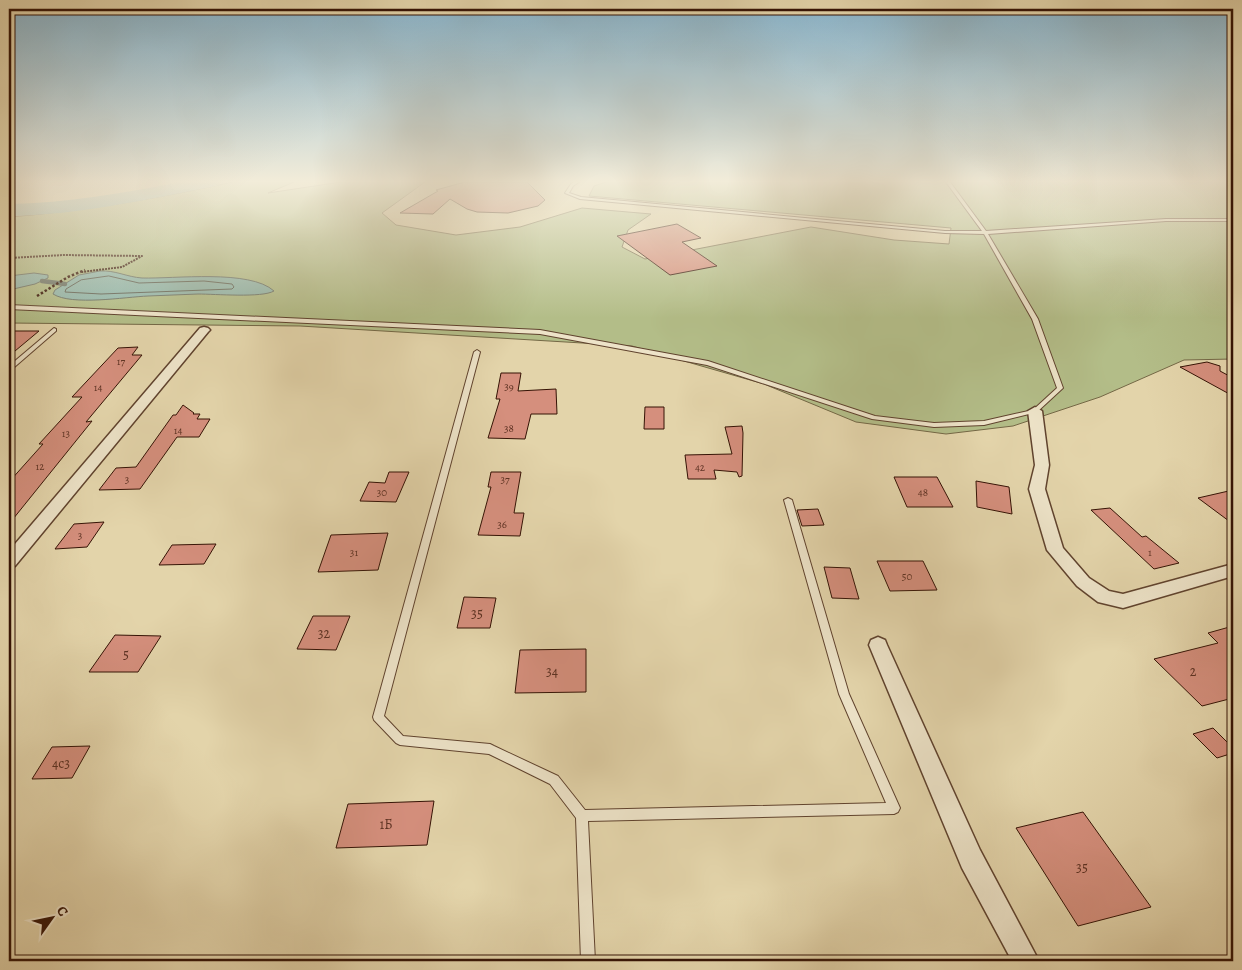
<svg xmlns="http://www.w3.org/2000/svg" width="1242" height="970" viewBox="0 0 1242 970" font-family="Alegreya,serif">
  <style>
    .green { fill: #b3bd88; stroke: #746846 }
    .water { fill: #95b8ac; stroke: #6f7669 }
    .lines { fill: none; stroke-linecap: round; stroke-linejoin: round }
    .shore { stroke: #656658; stroke-width: 1 }
    .stream { stroke: #6f7669; stroke-width: 4.5 }
    .river { fill: #95b8ac; fill-rule: evenodd }
    .building { fill: #d58f7d; stroke: #351305 }
    .service-casing { stroke: #60432e; stroke-width: 2 }
    .minor-casing { stroke: #60432e; stroke-width: 3 }
    .path-far1 { stroke: #351305; stroke-width: 2; stroke-dasharray: 2 1; stroke-linecap: butt }
    .path { stroke: #351305; stroke-width: 2.5; stroke-dasharray: 2.5 2; stroke-linecap: butt }
    .service { fill: #ede3c8; fill-rule: evenodd }
    .minor { fill: #ede3c8; fill-rule: evenodd }
    .labels { text-anchor: middle; dominant-baseline: central; stroke-width: 4; stroke-linejoin: round; paint-order: stroke }
    .number-label { font-size: 11px; fill: #5d3223 }
    .near-number-label { font-size: 14px; fill: #5d3223 }
  </style>
  <rect width="100%" height="100%" fill="#e3d4aa"/>
  <filter id="stains"><feTurbulence type="fractalNoise" baseFrequency=".004" numOctaves="4"/><feColorMatrix values="0 0 0 0 .2 0 0 0 0 .09 0 0 0 0 .02 0 0 0 .5 -.17"/></filter>
  <radialGradient id="worn" r=".72"><stop offset=".6" stop-color="#630" stop-opacity="0"/><stop offset="1" stop-color="#630" stop-opacity=".3"/></radialGradient>
  <path class="green" d="M233 182H294L268 193 341 182H425L382 213 396 225 456 235 520 227 582 208 651 214 628 230 622 247 645 259 811 227 894 240 949 244 951 228 589 196 594 186 606 182H1233V359L1184 360 1100 397 1013 426 946 434 856 422 764 384 632 346 300 326 9 323V217C84 211 159 198 233 182Z"/>
  <path class="water" d="M100 271C115 270 127 277 142 278 174 279 250 269 274 291 262 298 215 294 198 294 181 295 165 295 148 296 125 297 72 306 53 294L55 290 79 275Z
    M34 273 48 275V278L35 284 9 290V276Z"/>
  <g class="lines">
    <path class="shore" d="M109 276 139 283 204 281 232 284 234 287 232 289 101 294 65 292 66 289 81 280Z"/>
    <path class="stream" d="M42 281 65 284"/>
    <path class="river" d="M181 182H220L217 186 211 187C144 200 77 215 9 216V204C67 203 123 193 181 182Z"/>
  </g>
  <path class="building" d="M465 182H527L545 200 538 206 508 213 477 212 467 209 450 199 433 214 400 213 438 191 436 190Z
    M677 224 701 238 682 242 717 266 670 275 617 236Z
    M9 331H39L9 356Z
    M138 347 132 355H142L86 422 92 421 9 524V482L43 444H39L82 397H72L118 348Z
    M1207 362 1220 366V371L1233 378V396L1180 367Z
    M501 373H521L518 391 556 389 557 414H531L525 439 488 438 500 399H496Z
    M183 405 194 413 193 414H200L197 419H210L199 437H177L140 489 99 490 116 468 136 467 173 415H176Z
    M645 407H664V429H644Z
    M742 426 743 433 742 476 739 477 737 472 714 470 716 479H688L685 455 732 454 725 427Z
    M389 472H409L396 502 360 501 369 482 385 483Z
    M491 472H521L514 513H524L520 536 478 535 491 487H488Z
    M894 477H937L953 507H907Z
    M976 481 1009 487 1012 514 977 507Z
    M1233 490V524L1198 498Z
    M1110 508 1142 537 1146 536 1179 563 1154 569 1091 510Z
    M818 509 824 525 802 526 797 510Z
    M104 522 87 547 55 549 74 524Z
    M388 533 378 570 318 572 331 535Z
    M216 544 204 564 159 565 172 545Z
    M877 561H923L937 590 890 591Z
    M824 567 850 568 859 599 832 598Z
    M464 597 496 598 490 628H457Z
    M313 616H350L336 650 297 649Z
    M1233 626V698L1202 706 1154 659 1218 643 1208 633Z
    M115 635 161 636 138 672H89Z
    M586 649V692L515 693 520 650Z
    M1213 728 1233 748V753L1217 758 1193 734Z
    M90 746 72 778 32 779 52 747Z
    M434 801 427 845 336 848 348 804Z
    M1083 812 1151 907 1078 926 1016 828Z"/>
  <g class="lines">
    <g class="service-casing">
      <path id="service" d="M574 182H579L573 186 569 193 581 197 945 231H982L946 182H950L986 231 1166 219H1233V221H1166L988 234 1038 319 1063 388 1037 412 984 425 934 427 872 419 707 365 540 334 9 309V305L540 330 708 361 875 416 934 423 984 421 1033 410 1057 388 1032 319 984 234 945 233 580 199 565 193 571 184Z
        M54 328 56 329V331L11 370 9 371V366Z
        M477 350 480 352 384 716 403 736 490 744 494 746 558 776 585 810 886 803 839 694 784 500 788 498 792 500 849 694 900 808 898 812 894 814 588 821 595 961H581L576 818 550 784 489 754 400 745 396 743 374 720 373 717 474 352Z"/>
    </g>
    <g class="minor-casing">
      <path id="minor" d="M204 327 208 328 210 330 208 332 15 566 9 568V551L200 328Z
        M1035 407 1042 411 1049 465 1045 489 1063 548 1089 578 1109 591 1123 594 1233 564V576L1123 608 1098 602 1077 586 1047 550 1029 489 1035 465 1028 411Z
        M878 637 885 640 887 645 980 850 1039 961H1012L962 868 869 645 871 640Z"/>
    </g>
    <path class="path-far1" d="M9 258 64 255 142 256 122 267 82 272"/>
    <path class="path" d="M37 296 68 277 85 270"/>
    <use href="#service" class="service"/>
    <use href="#minor" class="minor"/>
  </g>
  <linearGradient id="sky" x2="0" y2="1"><stop stop-color="#87b6d0"/><stop offset="0.57" stop-color="#f2ecd9"/><stop offset="1" stop-color="#f2ecd9" stop-opacity="0"/></linearGradient>
  <rect width="1242" height="318" fill="url(#sky)"/>
  <g class="labels">
    <g class="number-label">
      <text x="121" y="361">17</text>
      <text x="509" y="386">39</text>
      <text x="98" y="387">14</text>
      <text x="509" y="428">38</text>
      <text x="178" y="430">14</text>
      <text x="66" y="433">13</text>
      <text x="40" y="466">12</text>
      <text x="700" y="467">42</text>
      <text x="127" y="479">3</text>
      <text x="505" y="479">37</text>
      <text x="382" y="492">30</text>
      <text x="923" y="492">48</text>
      <text x="502" y="524">36</text>
      <text x="80" y="535">3</text>
      <text x="354" y="552">31</text>
      <text x="1150" y="552">1</text>
      <text x="907" y="576">50</text>
    </g>
    <g class="near-number-label">
      <text x="477" y="613">35</text>
      <text x="324" y="633">32</text>
      <text x="126" y="654">5</text>
      <text x="552" y="671">34</text>
      <text x="1193" y="671">2</text>
      <text x="61" y="763">4с3</text>
      <text x="386" y="824">1Б</text>
      <text x="1082" y="867">35</text>
    </g>
  </g>
  <rect width="1242" height="970" fill="none" stroke="#e3d4aa" stroke-width="30"/>
  <rect x="10" y="10" width="1222" height="950" fill="none" stroke="#351305" stroke-width="2.5"/>
  <rect x="15" y="15" width="1212" height="940" fill="none" stroke="#351305"/>
  <g transform="translate(52 918) rotate(57)" stroke="#ede3c8" stroke-width="4" paint-order="stroke">
  <path d="M0-4L9 19L0 12L-9 19Z" fill="#351305"/>
  <text y="-8" font-size="14" font-weight="bold" text-anchor="middle" fill="#351305">С</text>
  </g>
  <rect width="100%" height="100%" filter="url(#stains)"/>
  <rect width="100%" height="100%" fill="url(#worn)"/>
</svg>
